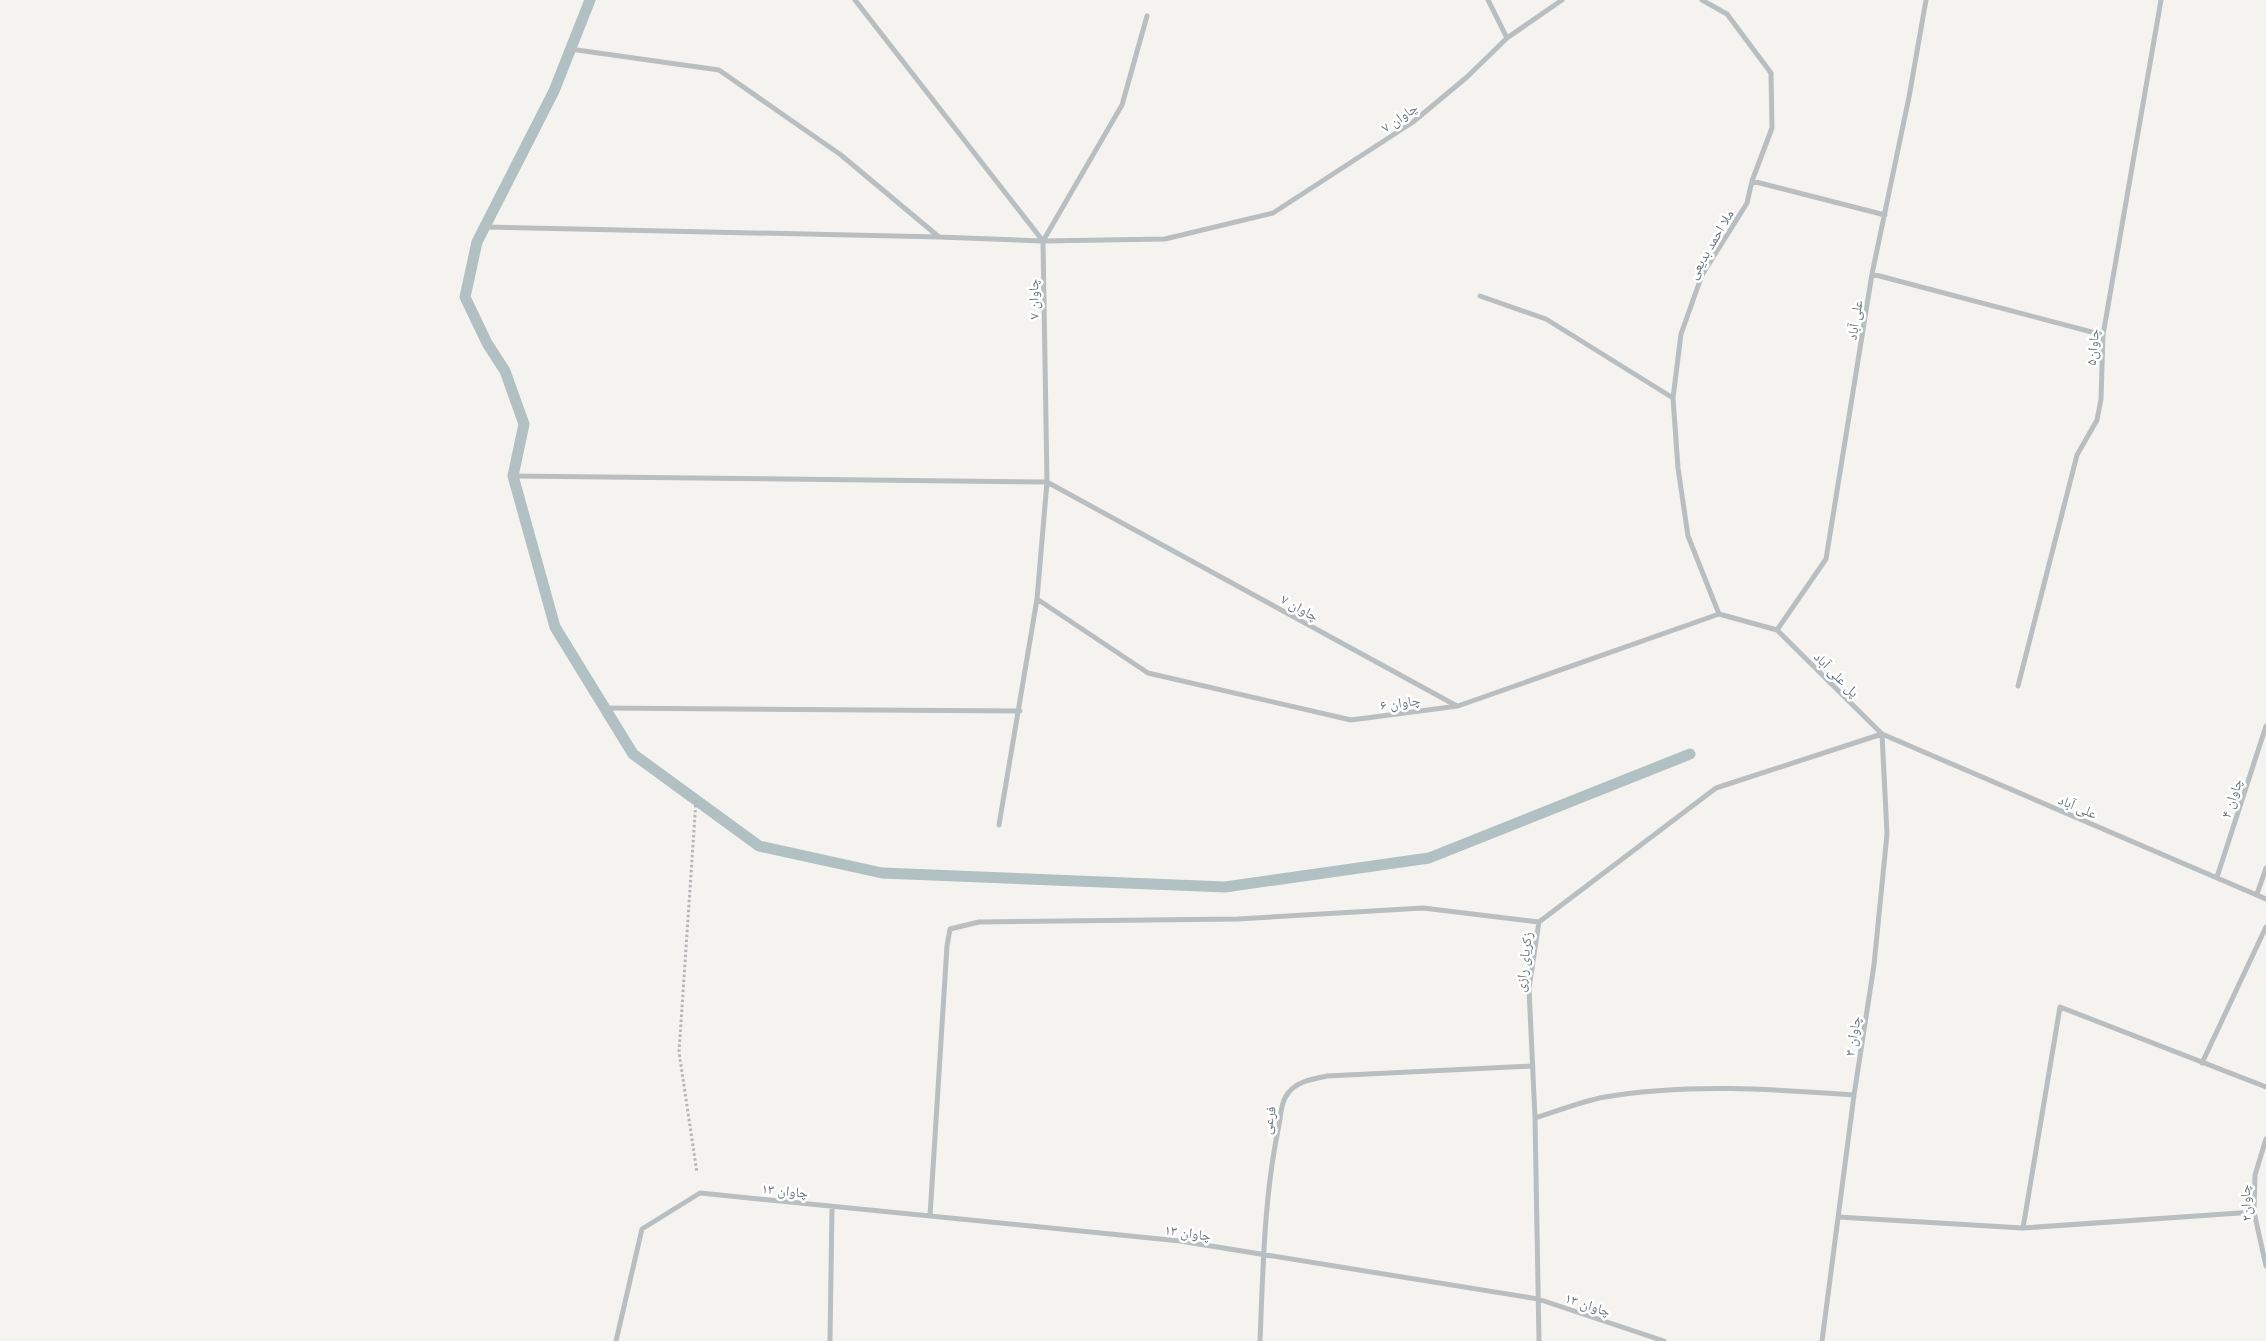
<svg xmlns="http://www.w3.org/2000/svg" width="2266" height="1341" viewBox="0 0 2266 1341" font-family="'Noto Sans','Noto Naskh Arabic',sans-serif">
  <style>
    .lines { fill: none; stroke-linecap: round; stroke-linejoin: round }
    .stream { stroke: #b1c0c2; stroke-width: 11 }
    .path { stroke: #b3b7b9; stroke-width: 3; stroke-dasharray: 2.5 2.5; stroke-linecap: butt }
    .minor { stroke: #b9bec0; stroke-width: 5 }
    .labels { text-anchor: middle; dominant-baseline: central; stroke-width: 5; stroke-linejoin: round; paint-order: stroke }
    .street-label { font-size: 14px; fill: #66777f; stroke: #fff }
  </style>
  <rect width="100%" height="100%" fill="#f4f3f0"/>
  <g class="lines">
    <path class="stream" d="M590 0 554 91 477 242 465 297 487 343 505 371 524 424 513 476 555 627 633 754 759 846 882 873 1225 887 1429 858 1690 754"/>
    <path class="path" d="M696 800 679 1052 697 1173"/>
    <path class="minor" d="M855 0 1043 241
      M1488 0 1507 38
      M1702 0 1727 14 1771 73 1772 128 1752 181 1747 203 1702 275 1681 334 1673 398 1678 468 1688 536 1719 614
      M570 49 719 70 841 155 939 237 1043 241
      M1752 181 1885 215
      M484 227 939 237
      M1043 241 1122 105 1147 16
      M1872 274 2103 335
      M1480 296 1546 319 1673 398
      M513 476 1047 482 1037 599 999 825
      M1037 599 1148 673 1351 720 1458 706 1719 614 1777 630 1882 734 2266 899
      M1777 630 1826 559 1872 274 1909 97 1926 0
      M2018 686 2077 455 2097 420 2101 399 2103 335 2161 0
      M1457 706 1047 482 1043 241 1165 239 1273 213 1413 122 1467 77 1507 38 1562 0
      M605 708 1020 711
      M2217 877 2266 726
      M2257 894 2266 868
      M2202 1063 2266 927
      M1535 1118C1558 1111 1582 1101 1605 1097 1687 1083 1772 1089 1854 1095
      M2266 1139 2255 1175 2254 1212 2266 1266
      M2254 1212 2023 1228 2060 1007 2266 1087
      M930 1216 947 946 950 929 979 922 1238 919 1423 908 1539 922
      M1838 1217 2023 1228
      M616 1341 642 1229 700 1193 1180 1241 1538 1299 1664 1341
      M830 1341 832 1207
      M1260 1341C1263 1269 1264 1196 1279 1125 1281 1114 1281 1101 1289 1092 1298 1081 1313 1079 1327 1076L1533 1066
      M1539 1341 1535 1118 1529 988 1539 922 1716 788 1882 734
      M1822 1341 1854 1095 1874 965 1887 834 1882 734"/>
  </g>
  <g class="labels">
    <g class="street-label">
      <text transform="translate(1399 117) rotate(-35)">چاوان ۷</text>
      <text transform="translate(1710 244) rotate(-60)">ملا احمد بدیعی</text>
      <text transform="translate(1033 299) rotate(-91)">چاوان ۷</text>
      <text transform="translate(1854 320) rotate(-81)">علی آباد</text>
      <text transform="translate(2092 347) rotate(-85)">چاوان۵</text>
      <text transform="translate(1300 607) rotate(29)">چاوان ۷</text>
      <text transform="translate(1837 674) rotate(45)">پل علی آباد</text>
      <text transform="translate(1400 702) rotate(-8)">چاوان ۶</text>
      <text transform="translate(2231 798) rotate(-72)">چاوان ۴</text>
      <text transform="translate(2078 806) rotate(23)">علی آباد</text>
      <text transform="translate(1523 962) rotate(-83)">زکریای رازی</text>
      <text transform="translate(1852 1036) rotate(-81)">چاوان ۳</text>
      <text transform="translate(1268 1120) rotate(-79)">فرعی</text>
      <text transform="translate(785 1190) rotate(6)">چاوان ۱۳</text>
      <text transform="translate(2245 1203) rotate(-93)">چاوان۲</text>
      <text transform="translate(1188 1232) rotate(8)">چاوان ۱۳</text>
      <text transform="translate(1588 1304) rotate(18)">چاوان ۱۳</text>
    </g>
  </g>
</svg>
